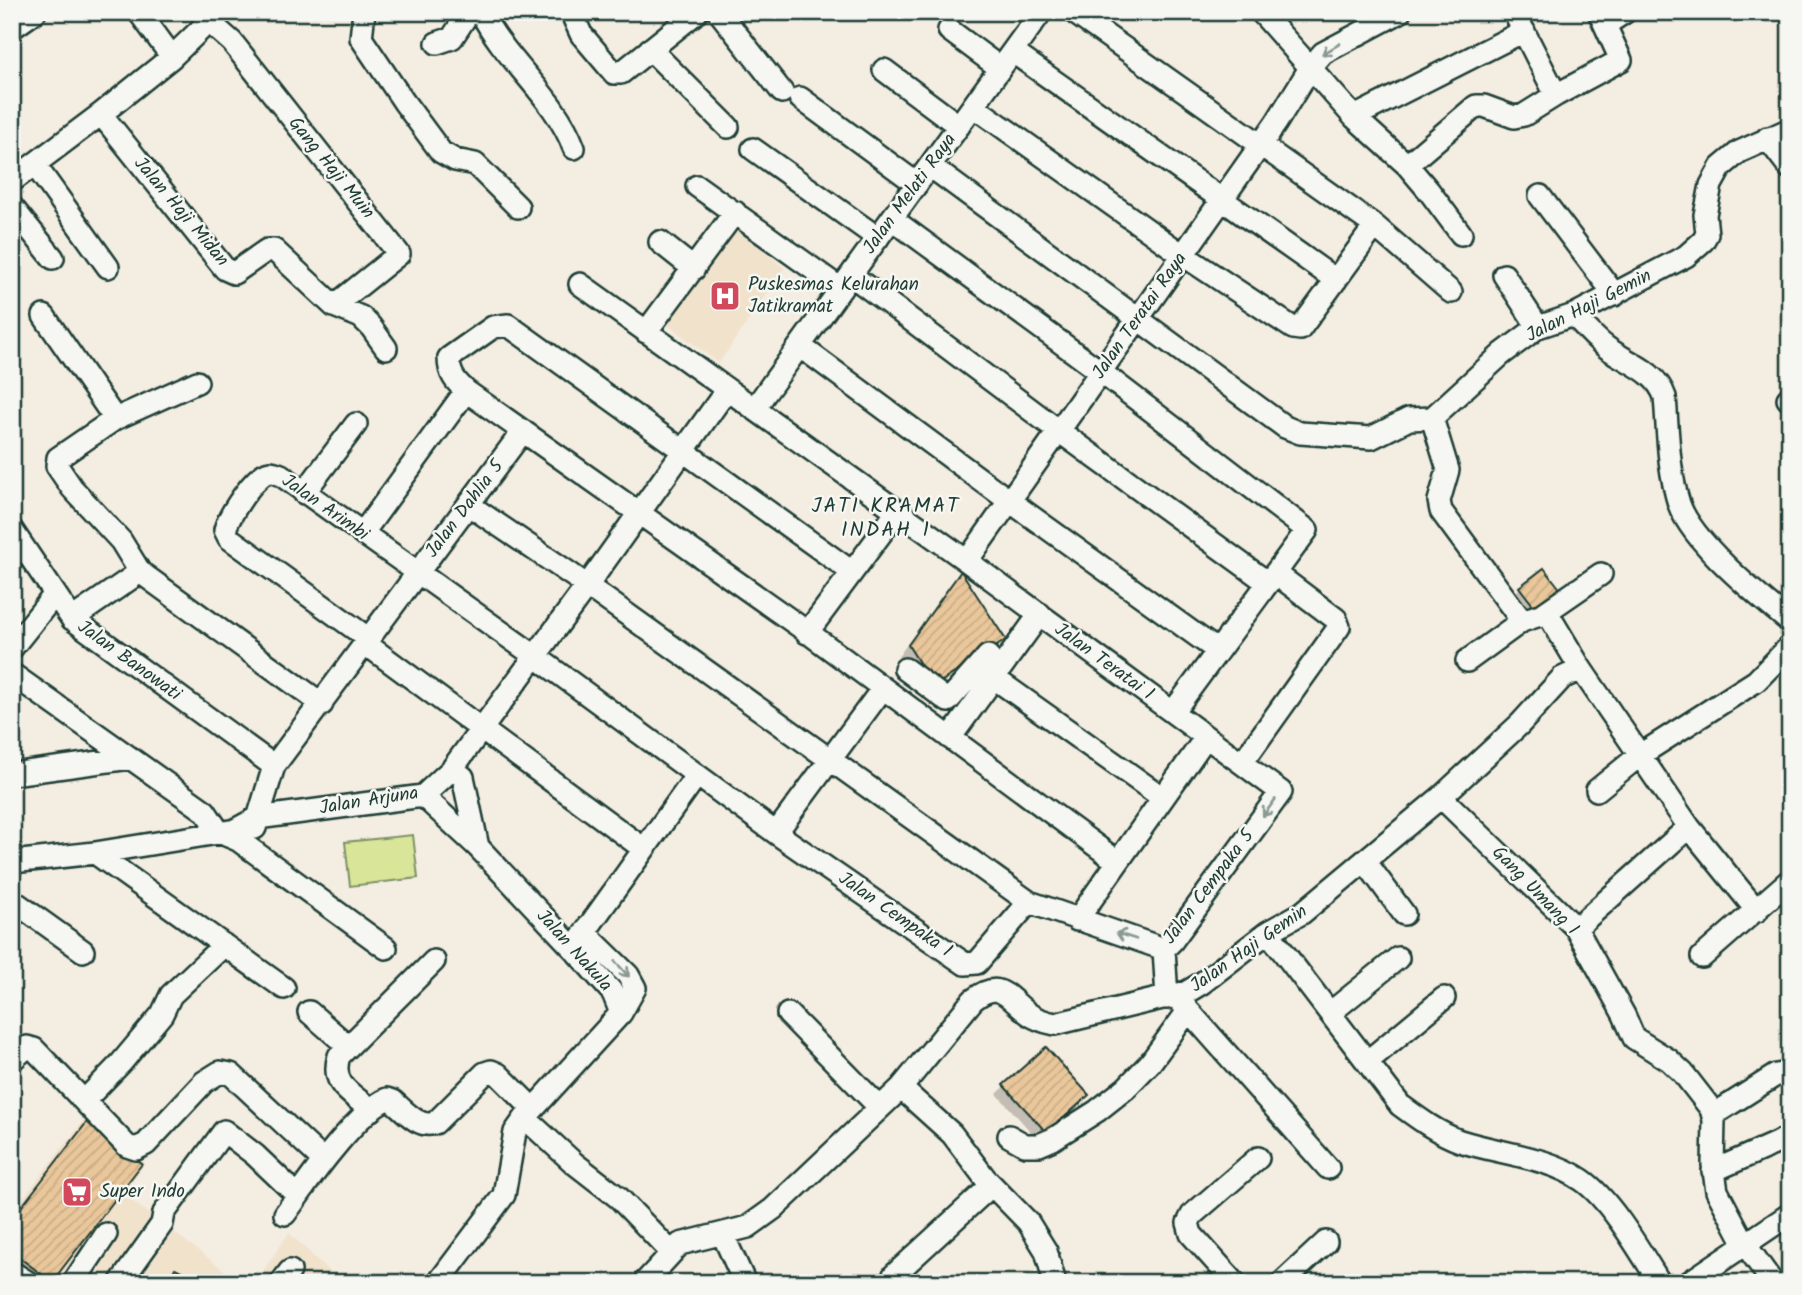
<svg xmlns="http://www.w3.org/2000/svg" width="1802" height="1295" viewBox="0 0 1802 1295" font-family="Kalam,sans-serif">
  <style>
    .built { fill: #f1e2cc }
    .pitch { fill: #d9e598; stroke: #7c9166; stroke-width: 2 }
    .shadow { fill: #0003 }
    .building { fill: url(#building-hatch); stroke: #1f3d34; stroke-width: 2 }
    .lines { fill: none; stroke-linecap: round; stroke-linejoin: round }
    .minor-casing { stroke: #1f3d34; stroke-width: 26 }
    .minor { stroke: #f6f6f2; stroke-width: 21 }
    .oneway { stroke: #8a9a93 }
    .labels { text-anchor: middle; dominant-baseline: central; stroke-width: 5; stroke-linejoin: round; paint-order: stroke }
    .street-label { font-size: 19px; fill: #1f3d34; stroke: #f6f6f2 }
    .poi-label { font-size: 19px; fill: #1f3d34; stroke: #f6f6f2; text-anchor: start }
    .neighbourhood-label { font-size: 21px; letter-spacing: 2px; fill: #1f3d34; stroke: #f6f6f2 }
  </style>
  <defs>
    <pattern id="building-hatch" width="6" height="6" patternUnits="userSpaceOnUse" patternTransform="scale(1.75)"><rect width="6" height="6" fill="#eac79b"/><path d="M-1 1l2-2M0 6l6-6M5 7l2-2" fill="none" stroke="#c8ac86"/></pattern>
  </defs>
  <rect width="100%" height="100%" fill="#f4ede1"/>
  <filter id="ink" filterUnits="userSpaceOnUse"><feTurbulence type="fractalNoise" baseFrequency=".0143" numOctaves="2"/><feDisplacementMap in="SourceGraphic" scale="14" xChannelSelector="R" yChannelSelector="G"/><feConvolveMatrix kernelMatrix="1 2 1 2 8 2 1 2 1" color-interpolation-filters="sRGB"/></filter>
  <g filter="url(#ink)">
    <path class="built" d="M734 226 784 268 719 363 665 323Z
      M86 1118 145 1163 123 1194 241 1283H12V1212Z
      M289 1233 337 1279 334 1283H255Z"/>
    <path class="pitch" d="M413 835 418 878 350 886 345 842Z"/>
    <path class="shadow" d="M961 573 1004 640 993 651 923 696 898 657 950 584Z
      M1520 588 1559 590 1530 613 1515 593Z
      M1005 1086 1087 1095 1038 1140 997 1094Z
      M87 1124 140 1164 49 1283H27L12 1272V1218L76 1135Z"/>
    <path class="building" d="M1544 568 1561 590 1536 609 1519 587Z
      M961 571 1006 640 934 686 908 645Z
      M1046 1047 1089 1095 1047 1133 1003 1085Z
      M87 1122 142 1164 52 1282 12 1252V1219Z
      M175 1268 205 1283H167Z"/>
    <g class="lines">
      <g class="minor-casing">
        <path id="minor" d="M139 12 172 57
          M364 12 361 38 404 102 441 152 455 160 475 164 518 207
          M481 12C505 61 555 96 574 148
          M571 12 581 34 614 73H621L697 12
          M719 12 782 92
          M1261 12 1354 117 1407 165 1429 191 1461 234
          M1514 12 1556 95
          M207 20 232 42 399 254 334 306
          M1605 25 1625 12
          M12 28 35 12
          M949 30 1000 68
          M437 43 452 38 469 12
          M650 49 728 127
          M1013 52 1336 280
          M884 70 959 126
          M800 98 917 184
          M973 106 1180 253 1293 328 1300 329 1375 226 1073 12
          M101 114 225 269 234 273 267 250H274L334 306 361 317 371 327 386 348
          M1354 117 1524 31
          M1767 138 1790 168
          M753 149 878 238
          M35 165 108 267
          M1407 165 1476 106H1484L1514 117 1524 115 1556 95 1621 60 1599 12
          M930 166 1285 427 1300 433 1371 438 1409 419 1432 418 1502 354 1538 327 1574 315 1686 256 1703 241 1707 234 1705 215 1711 185 1721 167 1739 152 1790 129
          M12 181 101 114 172 57 200 30 207 20 208 12
          M697 186 841 289
          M1540 196 1615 295
          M12 207 53 258
          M892 219 1101 372 1307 530 1173 712
          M1375 226 1451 292
          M660 242 694 269
          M851 275 1059 431 1268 583
          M1504 275 1538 327
          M1574 315C1584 326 1594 338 1606 347 1627 363 1656 370 1665 397 1668 433 1668 469 1679 504 1692 542 1758 596 1790 622
          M44 316 115 419
          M646 332 735 212
          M800 346 1000 494 1218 651
          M1788 399 1790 397
          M754 409 1041 12
          M1432 418 1448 470 1439 501 1441 511 1522 621
          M304 493 356 424
          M469 505 572 575 1029 902
          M12 530 72 619 274 766
          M362 534 466 391
          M967 561 1276 123 1310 68 1323 53 1400 12
          M140 572 121 541 72 488 57 466 58 458 115 419 197 382
          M852 572 508 325 493 327 449 358C449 374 455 381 466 391L806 631 1118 862
          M1543 614 1601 574
          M72 619 140 572 322 704
          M807 633 897 512
          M369 639 229 538 225 530C228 517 255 473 270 472 274 472 278 474 281 475L535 656 776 833 965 964 977 963 1029 902 1164 949 1172 941 1281 792 967 561 580 284
          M366 644 644 849
          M12 648 55 594
          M1467 661 1522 621 1543 614 1551 619 1581 669
          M905 669 948 701 988 656
          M12 674 205 811 219 832 238 840 386 948
          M994 678 1163 798
          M950 738 1040 614
          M1242 763 1339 627 1336 619 1275 573
          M452 769 463 777 478 847
          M12 774 130 758
          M1597 790 1640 755 1756 681 1790 646
          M423 796 478 847 573 948 613 993 621 1013
          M1441 797 1576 928 1624 1015 1634 1038 1669 1060 1683 1073 1711 1109 1714 1120 1713 1165 1717 1191 1745 1244 1773 1283
          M1689 827 1757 911
          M255 828 274 766 523 431
          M235 830 257 818 423 796 452 769 587 586 726 391
          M776 833 883 688
          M95 853 284 988
          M1365 861 1404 914
          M12 862 95 853 249 828
          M12 900 83 951
          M1077 920 1206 737
          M1268 932 1400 1105C1419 1119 1438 1133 1460 1141 1501 1154 1546 1156 1582 1180 1611 1200 1641 1253 1660 1283
          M577 943 697 775
          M1164 949 1167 998
          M1702 957 1790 880
          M1180 1001 1328 1168
          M309 1012 348 1046
          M1330 1013 1398 958
          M788 1014 880 1108
          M12 1060 27 1047 34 1049 127 1146 136 1149 146 1144 204 1082 220 1072 231 1074 323 1160
          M1368 1061 1444 998
          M901 1088 952 1134 985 1178 1028 1222 1046 1251 1055 1283
          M85 1100 121 1063 162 1014 171 995 224 945
          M371 1110C351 1093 330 1085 339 1056L434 961
          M1713 1115 1776 1075 1788 1073
          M525 1118 574 1163 619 1198 671 1252
          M1009 1136 1025 1145H1039L1053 1139 1097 1111 1126 1088 1150 1063 1188 1011
          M1713 1171 1790 1137
          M285 1214 298 1196
          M723 1235 745 1283
          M12 1274 13 1273 29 1283
          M894 1275 992 1185
          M73 1283 106 1234
          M120 1283 162 1224 164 1213 224 1131 255 1155 298 1196C315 1171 360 1110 387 1099L393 1101C404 1110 419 1129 435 1123L485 1073 491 1071 498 1074 533 1109
          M281 1283 290 1271
          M438 1283 504 1195 515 1132 525 1118 621 1013 635 988 628 975 585 933
          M644 1283 680 1244 748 1227 773 1209 901 1088 973 1000C1001 978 1007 998 1029 1014 1037 1020 1045 1022 1055 1024L1187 992 1202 983 1268 932 1302 913 1441 797 1520 724 1562 678 1581 669 1689 827 1576 928
          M1235 1283 1191 1234 1188 1223 1192 1215 1258 1158
          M1282 1283 1326 1242
          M1688 1283 1790 1214"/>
      </g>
      <use href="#minor" class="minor"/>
    </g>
    <defs><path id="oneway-shaft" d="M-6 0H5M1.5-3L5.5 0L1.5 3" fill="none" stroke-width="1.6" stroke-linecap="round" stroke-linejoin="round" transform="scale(1.75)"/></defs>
    <g class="oneway">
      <use href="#oneway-shaft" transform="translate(1331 49) rotate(149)"/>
      <use href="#oneway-shaft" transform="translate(1269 808) rotate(126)"/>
      <use href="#oneway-shaft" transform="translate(1126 936) rotate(-162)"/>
      <use href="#oneway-shaft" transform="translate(622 969) rotate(47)"/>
    </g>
  </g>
  <defs>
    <g id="hospital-square" transform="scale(1.575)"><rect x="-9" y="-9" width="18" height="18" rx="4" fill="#d1495b" stroke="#f6f6f2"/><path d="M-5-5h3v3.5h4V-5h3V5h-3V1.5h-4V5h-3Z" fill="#fff"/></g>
    <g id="supermarket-square" transform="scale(1.575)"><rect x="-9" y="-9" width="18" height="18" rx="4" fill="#d1495b" stroke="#f6f6f2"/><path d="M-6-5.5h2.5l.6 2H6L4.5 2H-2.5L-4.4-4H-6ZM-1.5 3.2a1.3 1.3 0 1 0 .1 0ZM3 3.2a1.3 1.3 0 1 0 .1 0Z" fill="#fff"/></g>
  </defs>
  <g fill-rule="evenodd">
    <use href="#hospital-square" x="725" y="296"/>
    <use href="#supermarket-square" x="77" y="1192"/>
  </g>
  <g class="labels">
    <g class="street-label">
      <text transform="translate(331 168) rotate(51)">Gang Haji Muin</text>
      <text transform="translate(910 194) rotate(-54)">Jalan Melati Raya</text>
      <text transform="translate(181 212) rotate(50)">Jalan Haji Midan</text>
      <text transform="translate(1589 306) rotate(-27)">Jalan Haji Gemin</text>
      <text transform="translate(1140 316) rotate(-55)">Jalan Teratai Raya</text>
      <text transform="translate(325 508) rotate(35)">Jalan Arimbi</text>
      <text transform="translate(465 509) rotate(-53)">Jalan Dahlia 5</text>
      <text transform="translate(129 661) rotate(36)">Jalan Banowati</text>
      <text transform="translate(1104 662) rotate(36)">Jalan Teratai 1</text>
      <text transform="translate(369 801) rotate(-9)">Jalan Arjuna</text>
      <text transform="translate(1209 887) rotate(-53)">Jalan Cempaka 5</text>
      <text transform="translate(1535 891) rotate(46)">Gang Umang I</text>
      <text transform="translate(895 915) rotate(35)">Jalan Cempaka 1</text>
      <text transform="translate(1249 949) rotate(-35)">Jalan Haji Gemin</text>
      <text transform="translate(574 951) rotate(48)">Jalan Nakula</text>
    </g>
    <g class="poi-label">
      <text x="748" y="285">Puskesmas Kelurahan<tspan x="748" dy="22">Jatikramat</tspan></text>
      <text x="100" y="1192">Super Indo</text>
    </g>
    <g class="neighbourhood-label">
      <text x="886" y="506">JATI KRAMAT<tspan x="886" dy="24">INDAH 1</tspan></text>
    </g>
  </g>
  <rect width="1802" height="1295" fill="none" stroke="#f6f6f2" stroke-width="42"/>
  <rect x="21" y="21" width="1760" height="1253" fill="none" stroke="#1f3d34" stroke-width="2.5" filter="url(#ink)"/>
</svg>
